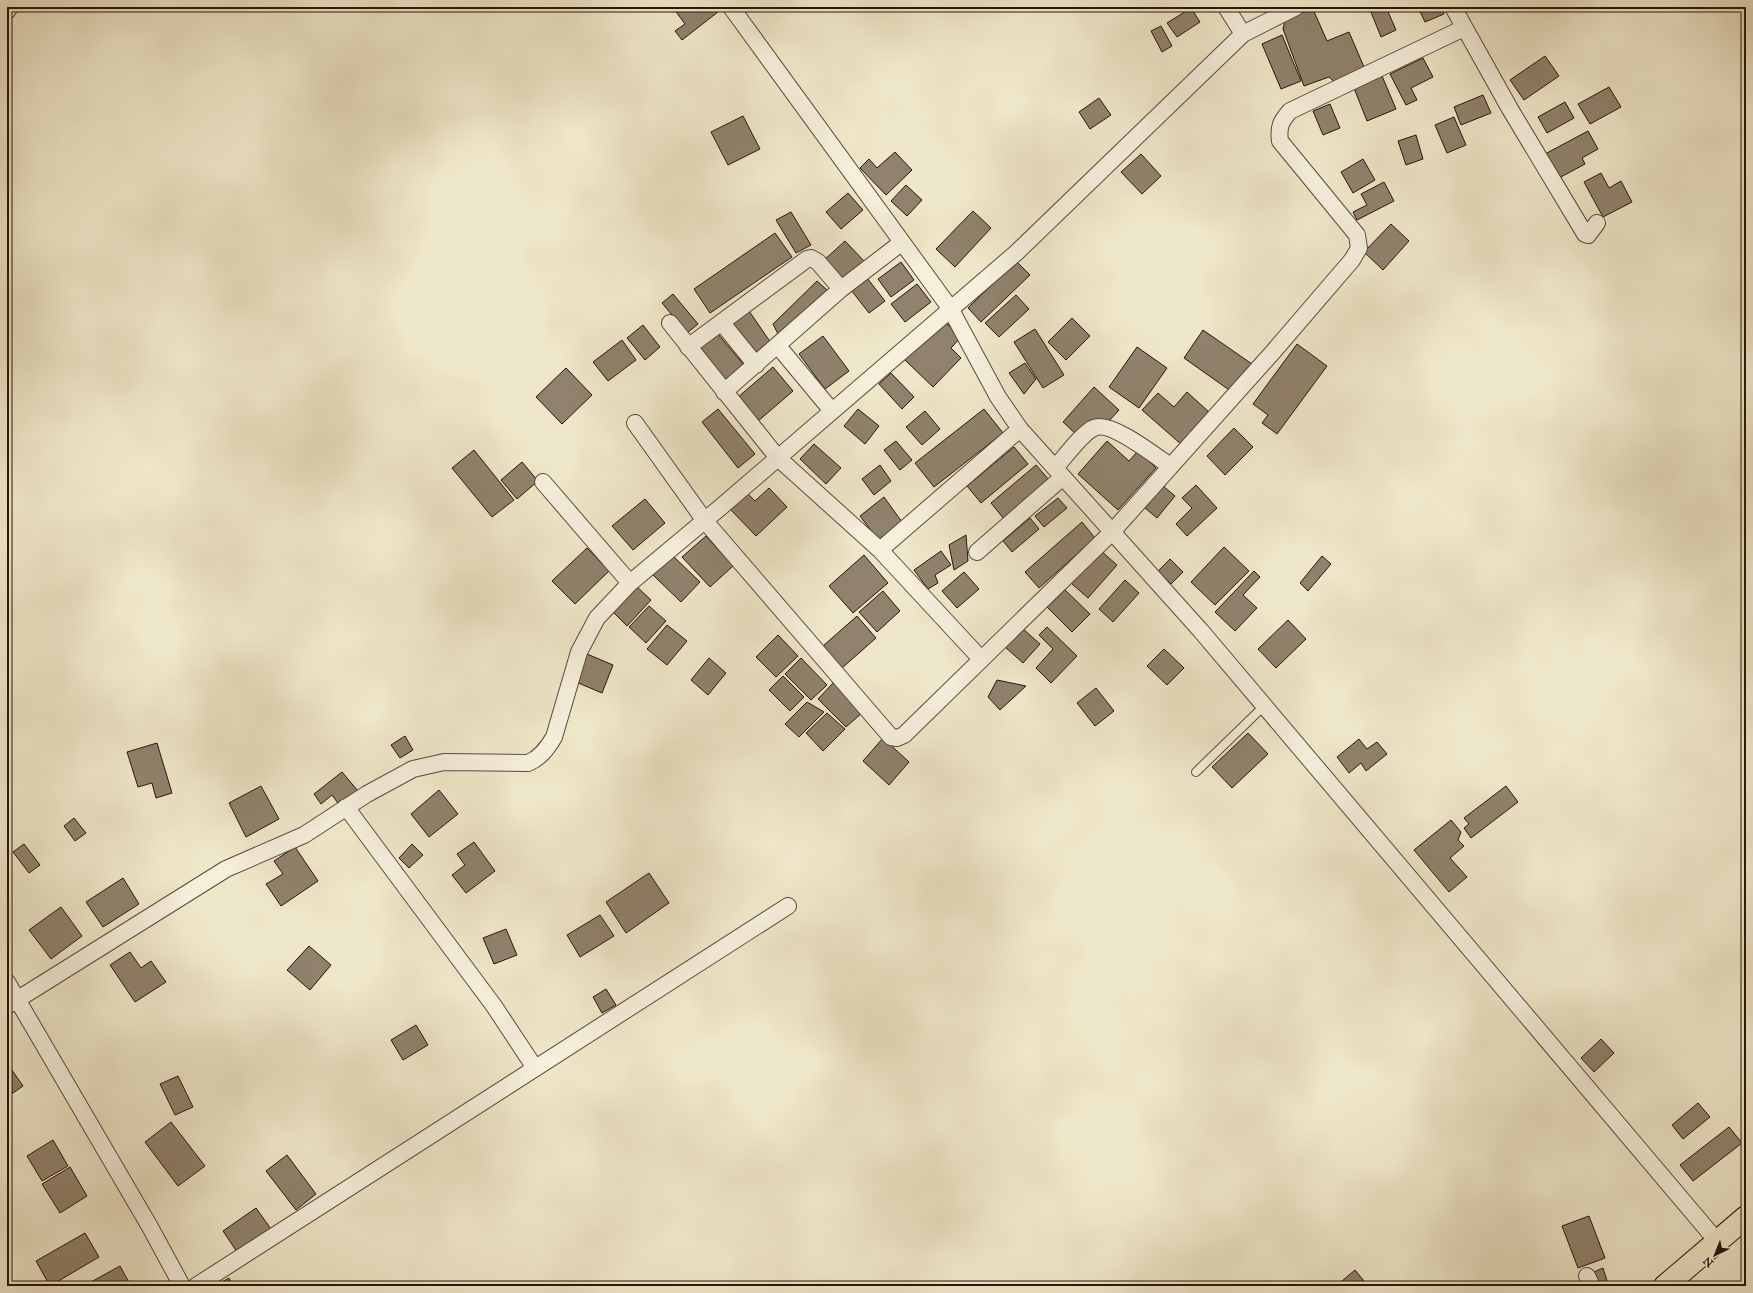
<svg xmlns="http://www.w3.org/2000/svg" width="1753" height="1293" viewBox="0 0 1753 1293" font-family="'IM FELL Great Primer',serif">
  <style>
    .building { fill: #90826d; stroke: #291409 }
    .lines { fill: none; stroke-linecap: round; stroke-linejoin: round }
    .service-casing { stroke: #5a4939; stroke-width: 10 }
    .minor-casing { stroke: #5a4939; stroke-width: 18 }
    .primary-casing { stroke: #291409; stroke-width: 24 }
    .service { stroke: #f5efdc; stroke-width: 8 }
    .minor { stroke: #f5efdc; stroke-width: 16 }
    .primary { stroke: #efe7c9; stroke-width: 22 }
  </style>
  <rect width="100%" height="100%" fill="#efe7c9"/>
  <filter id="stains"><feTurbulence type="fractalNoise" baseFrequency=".005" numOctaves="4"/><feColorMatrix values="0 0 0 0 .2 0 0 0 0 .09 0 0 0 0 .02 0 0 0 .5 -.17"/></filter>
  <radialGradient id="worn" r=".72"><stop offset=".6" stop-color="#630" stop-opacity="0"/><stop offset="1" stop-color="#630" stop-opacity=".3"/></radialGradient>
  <path class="building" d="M677 7H722L723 8 682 40 675 31 685 24 674 9Z
    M1121 7H1132L1124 12Z
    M1310 7H1312L1327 41 1349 32 1367 74 1339 86 1329 77 1304 86 1283 29 1286 17Z
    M1383 7H1386L1396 30 1381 37 1371 12Z
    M1418 7H1441L1444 14 1425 22Z
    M1191 8 1200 22 1177 37 1167 23Z
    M1161 26 1172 46 1162 52 1151 31Z
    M1282 35 1301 81 1281 89 1262 44Z
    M1545 56 1559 76 1524 100 1510 80Z
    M1423 58 1433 77 1411 88 1417 100 1406 105 1390 74Z
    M1382 76 1396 109 1367 121 1354 88Z
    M1609 87 1621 107 1590 124 1578 104Z
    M1483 95 1491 113 1461 125 1454 107Z
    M1099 98 1111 115 1090 129 1079 112Z
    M1565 102 1574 118 1547 133 1538 117Z
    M1330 104 1340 128 1323 135 1313 111Z
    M743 116 760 149 728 165 711 132Z
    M1454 117 1466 145 1447 153 1435 125Z
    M1588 131 1598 149 1582 158 1585 164 1559 178 1545 154Z
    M1416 135 1423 159 1406 165 1398 141Z
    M895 152 912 170 886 195 860 168 869 159 877 168Z
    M1141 154 1161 176 1142 194 1121 172Z
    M1363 159 1375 180 1353 193 1341 172Z
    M1601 173 1609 188 1621 181 1632 202 1603 217 1584 182Z
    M1384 182 1394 201 1357 220 1353 212 1367 205 1361 194Z
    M906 185 922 200 907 216 891 201Z
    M848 193 863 210 841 229 826 212Z
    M973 211 991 228 955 267 936 249Z
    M791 212 811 245 796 253 776 220Z
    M1391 224 1409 241 1383 270 1364 252Z
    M775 233 792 257 710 313 694 289Z
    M845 241 865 262 843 282 823 261Z
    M1016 261 1030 275 981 322 968 308Z
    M901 262 914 280 891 297 878 279Z
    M867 278 885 301 869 313 851 290Z
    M817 281 827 290 779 336 773 324Z
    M917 284 931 302 905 322 891 304Z
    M673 294 698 324 687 333 662 303Z
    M1016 295 1029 309 999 337 985 323Z
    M749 311 771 343 753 355 731 324Z
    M1072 318 1090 336 1066 360 1048 342Z
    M944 321 961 337 951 348 961 358 933 387 905 360Z
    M643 325 660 347 645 360 627 338Z
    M1035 329 1064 375 1043 388 1014 342Z
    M1203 330 1252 364 1232 392 1184 358Z
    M717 333 744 365 726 380 699 348Z
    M823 336 849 371 825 389 799 354Z
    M622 340 636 360 608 381 593 362Z
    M1297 344 1327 366 1277 434 1262 423 1268 415 1253 404Z
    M1137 347 1167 368 1139 408 1109 387Z
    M1025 363 1036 379 1024 394 1009 373Z
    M773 367 793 391 757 422 737 398Z
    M566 368 592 395 562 424 536 397Z
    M891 373 914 397 902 409 879 384Z
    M1094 387 1119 410 1108 422 1079 437 1063 422Z
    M1187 392 1210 413 1182 445 1142 410 1158 393 1174 407Z
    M718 409 755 454 738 468 702 422Z
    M858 409 879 426 865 444 844 426Z
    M984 409 1003 433 934 487 915 463Z
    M925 411 940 429 922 445 906 427Z
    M1234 428 1253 447 1225 475 1207 456Z
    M896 441 912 460 900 470 884 450Z
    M1107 441 1129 461 1138 451 1156 468 1118 510 1078 474Z
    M814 444 841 468 826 484 800 459Z
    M1014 447 1028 464 981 503 967 486Z
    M474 450 514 500 492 517 452 468Z
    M522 462 538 481 517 499 501 480Z
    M880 465 891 481 874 495 862 479Z
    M1036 465 1050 481 1004 519 991 503Z
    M1196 485 1217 508 1187 536 1176 524 1192 508 1182 498Z
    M1163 486 1175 496 1157 518 1145 508Z
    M769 488 787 507 756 536 730 509 747 493 755 501Z
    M884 497 902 522 878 540 860 516Z
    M1058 498 1067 508 1044 527 1035 516Z
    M645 499 665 523 633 550 612 526Z
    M1030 518 1039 529 1012 552 1003 541Z
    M1082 522 1095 538 1039 588 1025 572Z
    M966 535 968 561 954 570 949 545Z
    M706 536 733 566 710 587 682 557Z
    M1224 547 1249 571 1215 605 1191 582Z
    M587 548 609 571 575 604 552 581Z
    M1100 550 1117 565 1088 598 1071 583Z
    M941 551 951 565 935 575 938 583 928 589 914 570Z
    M672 555 700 582 681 602 653 575Z
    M864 555 888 583 853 613 829 586Z
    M1322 556 1331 564 1308 591 1300 583Z
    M1170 559 1183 572 1171 584 1158 571Z
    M1254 571 1260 577 1243 595 1257 608 1235 631 1215 612Z
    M964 572 979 589 957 608 942 591Z
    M1125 580 1139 593 1113 622 1099 609Z
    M634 584 651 600 627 626 610 609Z
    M1065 590 1090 614 1072 632 1047 607Z
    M883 591 900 611 877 632 859 612Z
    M649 606 666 621 646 643 629 627Z
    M857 616 876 638 842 668 823 646Z
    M1288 620 1306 639 1276 668 1258 649Z
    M667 625 687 641 667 665 647 649Z
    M1047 627 1077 656 1051 683 1036 668 1053 649 1039 635Z
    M1022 628 1040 644 1023 663 1005 647Z
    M778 635 798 656 776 677 756 657Z
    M1164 649 1184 668 1167 685 1147 666Z
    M587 654 613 665 602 693 576 682Z
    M709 658 726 673 708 695 691 680Z
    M801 658 827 685 811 700 785 674Z
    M783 676 804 697 790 711 769 690Z
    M997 680 1026 686 1000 710 988 697Z
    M835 681 863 712 846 727 818 699Z
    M1096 688 1114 711 1095 726 1077 703Z
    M807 702 824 712 799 737 785 724Z
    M827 713 845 729 823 751 806 733Z
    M1248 733 1268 754 1232 788 1212 767Z
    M405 736 413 750 400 758 391 745Z
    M883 738 909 762 889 785 863 761Z
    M1359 739 1367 749 1377 742 1387 754 1366 771 1361 763 1349 773 1337 757Z
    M157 743 172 793 156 798 152 783 138 787 127 752Z
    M342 772 358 791 340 806 332 795 321 804 314 794Z
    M261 786 279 819 246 837 229 803Z
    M1506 786 1518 802 1471 838 1464 828 1469 824 1464 818Z
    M439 790 458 814 429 837 411 814Z
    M74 818 86 833 75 841 64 826Z
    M1451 820 1461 832 1458 840 1464 846 1450 858 1467 877 1449 892 1414 850Z
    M474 842 495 871 466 893 452 875 465 865 457 854Z
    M24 844 40 865 29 873 13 852Z
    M412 844 423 855 409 868 399 858Z
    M295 847 318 881 281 906 266 884 283 874 274 861Z
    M649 873 669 903 626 933 606 902Z
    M123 878 139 904 103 927 86 902Z
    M61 907 82 936 51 959 29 930Z
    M600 915 614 936 580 957 567 935Z
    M506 929 517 955 494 964 483 938Z
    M309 946 331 965 310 990 287 970Z
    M130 952 141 968 151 961 166 982 135 1002 110 965Z
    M606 989 616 1005 602 1013 593 997Z
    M416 1025 428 1045 403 1060 391 1040Z
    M1601 1039 1614 1053 1594 1072 1581 1058Z
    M7 1063 23 1086 7 1097Z
    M178 1076 193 1107 175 1115 160 1084Z
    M1698 1103 1710 1117 1683 1139 1672 1125Z
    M171 1122 205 1166 178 1186 145 1142Z
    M1729 1127 1742 1143 1693 1181 1680 1165Z
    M53 1140 68 1166 42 1181 27 1156Z
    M287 1155 316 1194 296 1210 266 1171Z
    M70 1167 87 1196 60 1213 42 1184Z
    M256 1208 271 1229 237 1252 223 1231Z
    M1589 1216 1605 1258 1578 1268 1562 1226Z
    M85 1233 99 1257 50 1286 36 1261Z
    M120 1266 131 1286H94L91 1282Z
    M1603 1268 1608 1284 1599 1286 1594 1272Z
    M7 1269 13 1286H7Z
    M1355 1270 1368 1286H1336Z
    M229 1278 233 1286H215Z"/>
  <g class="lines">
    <g class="service-casing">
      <path id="service" d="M1196 772 1264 706"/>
    </g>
    <g class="minor-casing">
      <path id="minor" d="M731 7 950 308 998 397 1020 429 1201 631 1716 1240
        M1226 7 1243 34
        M1453 7 1510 109 1585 234 1588 235 1597 223
        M7 11 10 7
        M670 323 778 458 880 550 981 659
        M722 323 756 365
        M778 346 832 411
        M688 347 807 259 811 258 818 262 841 289 901 243
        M724 392 841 289
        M635 423 705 521 891 737 897 738 904 735 1112 532 1273 352 1352 260 1359 248 1357 235 1280 141C1278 127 1281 121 1290 111L1464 28
        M1055 468C1064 458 1083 432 1094 428 1110 420 1157 457 1170 466
        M543 482 630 583
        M880 550 1020 429
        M977 552 1063 477
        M346 807 494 1006 535 1068
        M7 982 150 1227 182 1286
        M7 1006 226 869 304 835 367 794 413 769 444 762 528 763C540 758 547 749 554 737L579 652 597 618 630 583 722 506 1016 253 1243 34 1296 7
        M1587 1276 1592 1286
        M196 1286 788 906"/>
    </g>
    <g class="primary-casing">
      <path id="primary" d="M1665 1286 1746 1217"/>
    </g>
    <use href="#service" class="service"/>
    <use href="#minor" class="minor"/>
    <use href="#primary" class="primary"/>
  </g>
  <rect width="1753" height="1293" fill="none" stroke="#efe7c9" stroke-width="24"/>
  <rect x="8" y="8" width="1737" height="1277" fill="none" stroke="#291409" stroke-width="2"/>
  <rect x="12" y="12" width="1729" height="1269" fill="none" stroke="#291409"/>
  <g transform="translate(1715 1255) rotate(223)" stroke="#f5efdc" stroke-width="3" paint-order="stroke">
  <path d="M0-3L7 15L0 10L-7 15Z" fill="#291409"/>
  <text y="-6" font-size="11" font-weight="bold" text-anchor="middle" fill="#291409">N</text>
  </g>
  <rect width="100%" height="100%" filter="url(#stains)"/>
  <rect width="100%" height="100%" fill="url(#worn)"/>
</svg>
